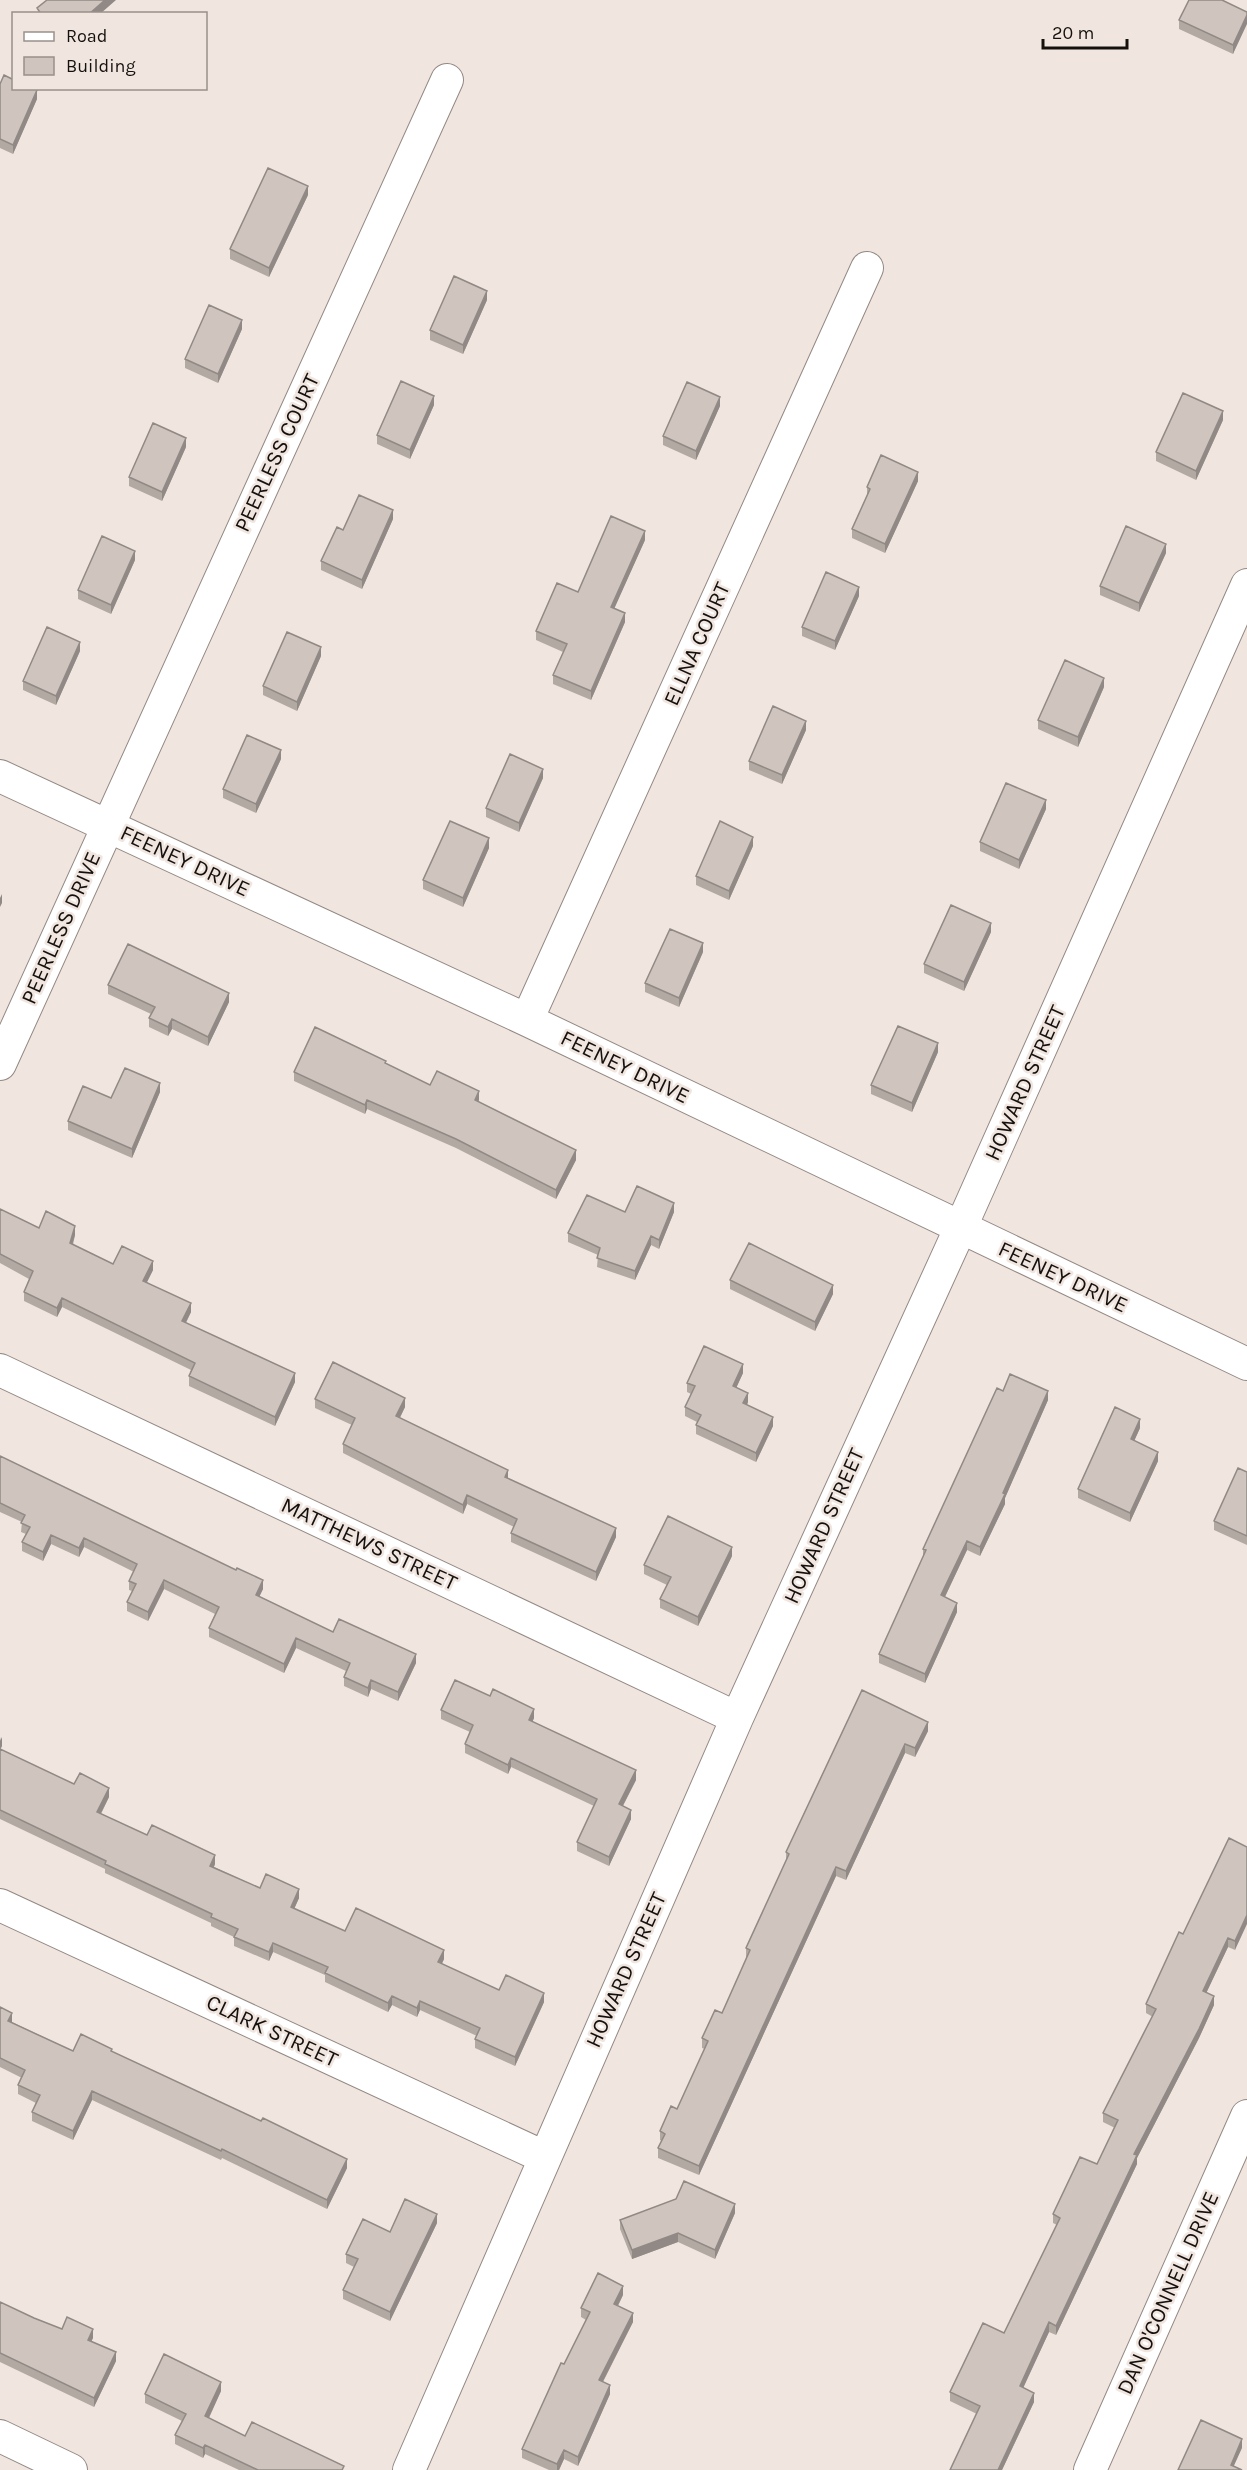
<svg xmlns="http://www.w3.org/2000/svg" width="1247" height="2470" viewBox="0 0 1247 2470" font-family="Karla,sans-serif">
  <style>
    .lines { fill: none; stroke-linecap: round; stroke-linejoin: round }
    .street-casing { stroke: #938983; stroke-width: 34 }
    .street { stroke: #fff; stroke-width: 32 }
    .wall { fill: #b2a9a3 }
    .shaded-wall { fill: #918985 }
    .building { fill: #cfc4be; stroke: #918985; stroke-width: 1.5 }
    .labels { text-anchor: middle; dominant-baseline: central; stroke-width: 5; stroke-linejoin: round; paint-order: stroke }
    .street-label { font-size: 22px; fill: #14100e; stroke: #f1e6df }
  </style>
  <rect width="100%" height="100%" fill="#f1e6df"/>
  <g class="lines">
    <g class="street-casing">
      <path id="street" d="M0 776 527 1020 1247 1364
        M527 1020 867 268
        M0 1064 447 80
        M0 1370 737 1718
        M0 1905 544 2157
        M0 2436 71 2470
        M409 2470 737 1718 960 1229 1247 585
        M1090 2470 1247 2116"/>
    </g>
    <use href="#street" class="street"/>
  </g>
  <path class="wall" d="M1247 12 1233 54 1179 29V20Z
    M0 84 37 99 13 154 0 148Z
    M308 195 269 277 230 259V249Z
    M487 300 463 354 430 340V330Z
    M242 329 218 383 185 368V359Z
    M434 405 410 459 377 444V435Z
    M720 406 696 460 663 445V436Z
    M1223 420 1196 480 1156 461V452Z
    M186 447 162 501 129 486V477Z
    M918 481 885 553 852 538V529L867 496V487Z
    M393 519 362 589 321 570V561L343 530Z
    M645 540 614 608 625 622 591 700 553 684V675L563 652 536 640V631L578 592Z
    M1166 553 1139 612 1100 595V586Z
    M135 560 111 614 78 599V590Z
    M859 596 835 650 802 636V627Z
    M80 651 56 705 23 690V681Z
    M321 656 297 711 263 695V686Z
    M1104 687 1078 747 1038 729V720Z
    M806 730 782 784 749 770V761Z
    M281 759 256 813 223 798V789Z
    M543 778 519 832 486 817V808Z
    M1046 809 1019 869 980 851V842Z
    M753 846 729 900 696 885V876Z
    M489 848 463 907 423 889V880Z
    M991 932 964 991 924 973V964Z
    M703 952 679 1007 645 992V983Z
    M108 985 229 1002 208 1046 172 1029 168 1036 149 1027V1018L151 1014 108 994Z
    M938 1052 912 1112 871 1094V1085Z
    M386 1064 430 1085 479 1100 478 1101 576 1160 556 1199 456 1148 367 1109 365 1114 294 1081V1072Z
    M160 1092 132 1158 68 1130V1121L111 1098Z
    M0 1209 39 1228 75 1235 73 1245 113 1264 153 1270 147 1282 191 1312 186 1323 295 1382 275 1426 189 1386V1376L191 1370 62 1307 57 1317 24 1301V1292L29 1279 0 1263Z
    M625 1212H674L659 1249 651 1245 635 1280 597 1267 598 1255 568 1242V1233Z
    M730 1280 833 1294 815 1331 730 1289Z
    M743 1373 736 1388 748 1402 747 1405 773 1426 756 1462 696 1434V1425L697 1422 685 1416V1407L691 1394 687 1392V1383Z
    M1003 1391 1048 1400 1005 1498V1504L980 1556 967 1550 945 1597 957 1612 925 1683 879 1663V1654L923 1557V1549Z
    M315 1399 405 1407 400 1418 508 1479 616 1537 596 1581 511 1542V1533L514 1527 467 1504 463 1514 343 1453V1444L352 1425 315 1408Z
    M1140 1428 1134 1441 1158 1461 1130 1522 1078 1498V1489Z
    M0 1456 263 1589 259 1596 333 1632 416 1663 398 1701 371 1689 368 1697 344 1686V1677L346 1671 296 1648 284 1673 209 1637V1628L215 1614 164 1589 148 1621 127 1611V1602L132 1591 129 1590V1581L134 1572 84 1547 79 1557 51 1544 43 1561 22 1551V1542L26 1534 21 1532 22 1522 0 1512Z
    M1247 1472V1545L1214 1530V1521Z
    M732 1556 698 1626 660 1608V1599L667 1585 644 1574V1565Z
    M862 1690 928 1731 915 1757 905 1753 846 1880 836 1876 699 2175 658 2158V2148L662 2141 660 2140V2131L677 2109 705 2049 702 2048V2038L722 2013 747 1958H746V1948L786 1861V1852Z
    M441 1710 534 1718 532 1722 636 1780 623 1806 631 1819 609 1866 577 1851V1842L594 1806 511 1767 508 1774 465 1753V1744L470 1732 441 1719Z
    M0 1737 2 1746 0 1749 74 1784 109 1797 101 1814 147 1835 215 1864 214 1867 260 1888 299 1898 294 1909 345 1931 444 1959 442 1964 499 1990 544 2002 515 2066 475 2048V2039L477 2036 420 2010 417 2017 392 2005 388 2012 325 1982V1975L273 1952 269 1961 234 1946V1937L211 1926V1923L105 1873V1869L0 1819Z
    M1247 1847 1235 1950 1228 1947 1206 1993 1214 2005 1199 2038 1137 2158V2164L1056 2335 1049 2332 1023 2387 1034 2402 1002 2470H950L977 2414 950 2401V2392L1004 2333 1057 2225 1053 2223V2214L1097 2164 1115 2128 1103 2122V2113L1153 2017 1146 2013V2004L1183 1934Z
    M0 2007 12 2022 73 2051 112 2052 347 2168 327 2209 222 2158 221 2160 92 2100 73 2140 32 2121V2112L36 2103 18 2094V2085L22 2078 0 2067Z
    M735 2213 715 2259 678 2242 632 2259 620 2229V2220Z
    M437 2223 390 2321 343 2299V2290L354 2267 346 2263V2254L390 2232Z
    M623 2295 618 2306 633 2322 603 2382 610 2394 578 2466 564 2459 559 2470H549L522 2458V2449L586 2320 581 2317V2308Z
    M0 2302 34 2318 62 2329 93 2338 91 2341 116 2361 94 2407 0 2362Z
    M221 2391 209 2418 245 2436 344 2470H239L205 2454 203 2458 175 2444V2435L182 2421 145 2403V2394Z"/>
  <path class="shaded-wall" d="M105 0H116L100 14H89Z
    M1247 15V24L1233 54V45Z
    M37 90V99L13 154V145Z
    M308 186V195L269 277V268Z
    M487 291V300L463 354V345Z
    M242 320V329L218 383V374Z
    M434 396V405L410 459V450Z
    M720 397V406L696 460V451Z
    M1223 411V420L1196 480V471Z
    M186 438V447L162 501V492Z
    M918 472V481L885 553V544Z
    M393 510V519L362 589V580Z
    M645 531V540L611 616V607Z
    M1166 544V553L1139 612V603Z
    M135 551V560L111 614V605Z
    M859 587V596L835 650V641Z
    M625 613V622L591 700V691Z
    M80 642V651L56 705V696Z
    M321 647V656L297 711V702Z
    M1104 678V687L1078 747V737Z
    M806 721V730L782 784V775Z
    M281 750V759L256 813V804Z
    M543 769V778L519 832V823Z
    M1046 800V809L1019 869V860Z
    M753 837V846L729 900V891Z
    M489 838V848L463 907V898Z
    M2 894V903L0 907V898Z
    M991 923V932L964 991V982Z
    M703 943V952L679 1007V998Z
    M229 993V1002L208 1046V1037Z
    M172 1019V1029L168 1036V1027Z
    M938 1043V1052L912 1112V1103Z
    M160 1083V1092L132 1158V1149Z
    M479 1091V1100L475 1109V1100Z
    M367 1100V1109L365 1114V1105Z
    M576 1150V1160L556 1199V1190Z
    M674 1203V1212L659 1249V1240Z
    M75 1226V1235L70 1252V1243Z
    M651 1236V1245L635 1280V1271Z
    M153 1261V1270L143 1290V1281Z
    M833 1285V1294L815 1331V1322Z
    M62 1298V1307L57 1317V1308Z
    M191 1303V1312L182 1330V1321Z
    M743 1364V1373L733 1395V1386Z
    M295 1373V1382L275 1426V1417Z
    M1048 1391V1400L1005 1498V1504L980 1556V1547L1003 1493Z
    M748 1393V1402L743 1413V1403Z
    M405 1398V1407L396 1425V1416Z
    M773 1417V1426L756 1462V1453Z
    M1140 1419V1428L1131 1448V1439Z
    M1158 1452V1461L1130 1522V1513Z
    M508 1470V1479L505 1477Z
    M467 1495V1504L463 1514V1505Z
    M616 1528V1537L596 1581V1572Z
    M51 1535V1544L43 1561V1552Z
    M84 1538V1547L79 1557V1548Z
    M967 1541V1550L941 1605V1595Z
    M732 1547V1556L698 1626V1617Z
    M164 1580V1589L148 1621V1612Z
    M263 1580V1589L256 1604V1595Z
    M957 1603V1612L925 1683V1674Z
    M296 1638V1648L284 1673V1664Z
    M416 1654V1663L398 1701V1692Z
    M371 1680V1689L368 1697V1688Z
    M534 1709V1718L529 1730V1720Z
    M928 1722V1731L915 1757V1748Z
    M2 1737V1746L0 1750V1741Z
    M905 1744V1753L846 1880V1871Z
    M511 1758V1767L508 1774V1765Z
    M636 1770V1780L619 1813V1804Z
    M109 1788V1797L97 1821V1812Z
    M631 1810V1819L609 1866V1857Z
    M215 1855V1864L210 1875V1866Z
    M836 1867V1876L699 2175V2166Z
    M299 1889V1898L291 1916V1907Z
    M1247 1915V1924L1235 1950V1941Z
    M1228 1938V1947L1203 2000V1991Z
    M273 1943V1952L269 1961V1952Z
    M444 1950V1959L438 1971V1962Z
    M544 1993V2002L515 2066V2057Z
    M392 1996V2005L388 2012V2003Z
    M1214 1996V2005L1199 2038 1137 2158V2164L1056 2335V2326L1134 2154Z
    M420 2001V2010L417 2017V2008Z
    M12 2013V2022L8 2030V2021Z
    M92 2091V2100L73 2140V2131Z
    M347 2159V2168L327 2209V2200Z
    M735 2204V2213L715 2259V2250Z
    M437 2214V2223L390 2321V2312Z
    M678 2233V2242L632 2259V2250Z
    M623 2286V2295L614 2313V2304Z
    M633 2313V2322L599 2389V2380Z
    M1049 2322V2332L1020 2395V2386Z
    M93 2329V2338L88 2349V2340Z
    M116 2352V2361L94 2407V2398Z
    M221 2382V2391L205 2426V2416Z
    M610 2385V2394L578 2466V2457Z
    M1034 2393V2402L1002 2470H998Z
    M1242 2439V2448L1232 2470 1231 2465Z
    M205 2445V2454L203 2458V2448Z
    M564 2450V2459L559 2470H557V2464Z"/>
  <path class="building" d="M47 0H105L89 14H41L37 8Z
    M1189 0H1222L1247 12V15L1233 45 1179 20Z
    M4 75 14 80V88H34L37 90 13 145 0 139V84Z
    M268 168 308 186 269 268 230 249Z
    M454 276 487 291 463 345 430 330Z
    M209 305 242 320 218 374 185 359Z
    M401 381 434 396 410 450 377 435Z
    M687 382 720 397 696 451 663 436Z
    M1183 393 1223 411 1196 471 1156 452Z
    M153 423 186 438 162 492 129 477Z
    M881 455 918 472 885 544 852 529 870 489 867 487Z
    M359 495 393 510 362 580 321 561 337 527 343 530Z
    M611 516 645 531 611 607 625 613 591 691 553 675 567 644 536 631 557 583 578 592Z
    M1126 526 1166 544 1139 603 1100 586Z
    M102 536 135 551 111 605 78 590Z
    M826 572 859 587 835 641 802 627Z
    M47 627 80 642 56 696 23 681Z
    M287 632 321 647 297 702 263 686Z
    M1065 660 1104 678 1078 737 1038 720Z
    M773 706 806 721 782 775 749 761Z
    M247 735 281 750 256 804 223 789Z
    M510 754 543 769 519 823 486 808Z
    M1006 783 1046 800 1019 860 980 842Z
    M450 821 489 838 463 898 423 880Z
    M720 821 753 837 729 891 696 876Z
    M951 905 991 923 964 982 924 964Z
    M670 929 703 943 679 998 645 983Z
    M128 944 229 993 208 1037 172 1019 168 1027 149 1018 155 1007 108 985Z
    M898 1026 938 1043 912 1103 871 1085Z
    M315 1027 386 1061 385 1063 430 1085 437 1071 479 1091 475 1100 576 1150 556 1190 456 1139 367 1100 365 1105 294 1072Z
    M125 1068 160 1083 132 1149 68 1121 83 1086 111 1098Z
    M637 1186 674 1203 659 1240 651 1236 635 1271 597 1258 600 1248 568 1233 587 1195 625 1212Z
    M0 1209 39 1228 46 1211 75 1226 70 1243 113 1264 122 1246 153 1261 143 1281 191 1303 182 1321 295 1373 275 1417 189 1376 195 1363 62 1298 57 1308 24 1292 33 1271 0 1254Z
    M749 1243 833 1285 815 1322 730 1280Z
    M704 1346 743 1364 733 1386 748 1393 743 1403 773 1417 756 1453 696 1425 701 1415 685 1407 695 1386 687 1383Z
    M333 1362 405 1398 396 1416 508 1470 505 1477 616 1528 596 1572 511 1533 517 1519 467 1495 463 1505 343 1444 355 1418 315 1399Z
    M1010 1374 1048 1391 1003 1493 1005 1494 980 1547 967 1541 941 1595 957 1603 925 1674 879 1654 926 1550 923 1549 997 1388 1003 1391Z
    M1115 1407 1140 1419 1131 1439 1158 1452 1130 1513 1078 1489Z
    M0 1456 236 1570 237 1568 263 1580 256 1595 333 1632 339 1619 416 1654 398 1692 371 1680 368 1688 344 1677 350 1663 296 1638 284 1664 209 1628 219 1607 164 1580 148 1612 127 1602 136 1584 129 1581 137 1564 84 1538 79 1548 51 1535 43 1552 22 1542 30 1527 21 1523 25 1515 0 1503Z
    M1238 1468 1247 1472V1536L1214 1521Z
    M668 1516 732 1547 698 1617 660 1599 671 1577 644 1565Z
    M455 1680 490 1696 493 1689 534 1709 529 1720 636 1770 619 1804 631 1810 609 1857 577 1842 597 1799 511 1758 508 1765 465 1744 473 1725 441 1710Z
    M862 1690 928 1722 915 1748 905 1744 846 1871 836 1867 699 2166 658 2148 665 2134 660 2131 671 2106 677 2109 708 2041 702 2038 715 2010 722 2013 750 1950 746 1948 789 1854 786 1852Z
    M0 1749 74 1784 80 1773 109 1788 97 1812 147 1835 152 1825 215 1855 210 1866 260 1888 266 1874 299 1889 291 1907 345 1931 356 1908 444 1950 438 1962 499 1990 506 1975 544 1993 515 2057 475 2039 480 2028 420 2001 417 2008 392 1996 388 2003 325 1973 328 1967 273 1943 269 1952 234 1937 238 1929 211 1917 212 1914 105 1864 106 1861 0 1810Z
    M1229 1838 1247 1847V1915L1235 1941 1228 1938 1203 1991 1214 1996 1199 2029 1134 2154 1137 2155 1056 2326 1049 2322 1020 2386 1034 2393 998 2470H950L980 2406 950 2392 983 2323 1004 2333 1060 2218 1053 2214 1080 2157 1097 2164 1118 2120 1103 2113 1156 2009 1146 2004 1179 1932 1183 1934Z
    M0 2007 12 2013 8 2021 73 2051 81 2034 112 2049 111 2051 261 2121 263 2118 347 2159 327 2200 222 2149 221 2151 92 2091 73 2131 32 2112 40 2095 18 2085 25 2070 0 2058Z
    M684 2181 735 2204 715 2250 678 2233 632 2250 620 2220 676 2199Z
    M405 2199 437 2214 390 2312 343 2290 358 2259 346 2254 363 2219 390 2232Z
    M598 2273 623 2286 614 2304 633 2313 599 2380 610 2385 578 2457 564 2450 557 2464 522 2449 561 2363 564 2364 590 2312 581 2308Z
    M0 2302 34 2318 62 2329 67 2317 93 2329 88 2340 116 2352 94 2398 0 2353Z
    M164 2354 221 2382 205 2416 245 2436 252 2422 344 2466 342 2470H258L205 2445 203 2448 175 2435 186 2414 145 2394Z
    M1201 2420 1242 2439 1231 2465 1242 2470H1178Z"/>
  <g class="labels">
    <g class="street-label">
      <text transform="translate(277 453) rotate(-65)">PEERLESS COURT</text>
      <text transform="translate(697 644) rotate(-66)">ELLNA COURT</text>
      <text transform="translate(185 861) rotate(25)">FEENEY DRIVE</text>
      <text transform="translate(61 928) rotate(-66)">PEERLESS DRIVE</text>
      <text transform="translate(625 1067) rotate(26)">FEENEY DRIVE</text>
      <text transform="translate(1025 1083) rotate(-66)">HOWARD STREET</text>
      <text transform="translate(1063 1277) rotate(25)">FEENEY DRIVE</text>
      <text transform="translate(824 1526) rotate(-66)">HOWARD STREET</text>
      <text transform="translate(369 1544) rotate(25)">MATTHEWS STREET</text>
      <text transform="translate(626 1970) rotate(-66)">HOWARD STREET</text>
      <text transform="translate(272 2031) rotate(25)">CLARK STREET</text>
      <text transform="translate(1168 2293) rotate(-66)">DAN O'CONNELL DRIVE</text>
    </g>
  </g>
  <rect x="12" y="12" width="195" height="78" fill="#f1e6df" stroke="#99908b" stroke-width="1.5"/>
  <rect x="24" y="32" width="30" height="9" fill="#ffffff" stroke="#99908b" stroke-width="1.5"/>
  <text x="66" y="42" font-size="18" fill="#14100e">Road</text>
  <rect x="24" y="57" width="30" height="18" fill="#cfc4be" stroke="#99908b" stroke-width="1.5"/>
  <text x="66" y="72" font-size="18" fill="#14100e">Building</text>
  <path d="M1043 39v9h84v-9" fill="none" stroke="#14100e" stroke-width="3"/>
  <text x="1052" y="39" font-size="18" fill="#14100e" stroke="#f1e6df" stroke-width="4.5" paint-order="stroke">20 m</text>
</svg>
